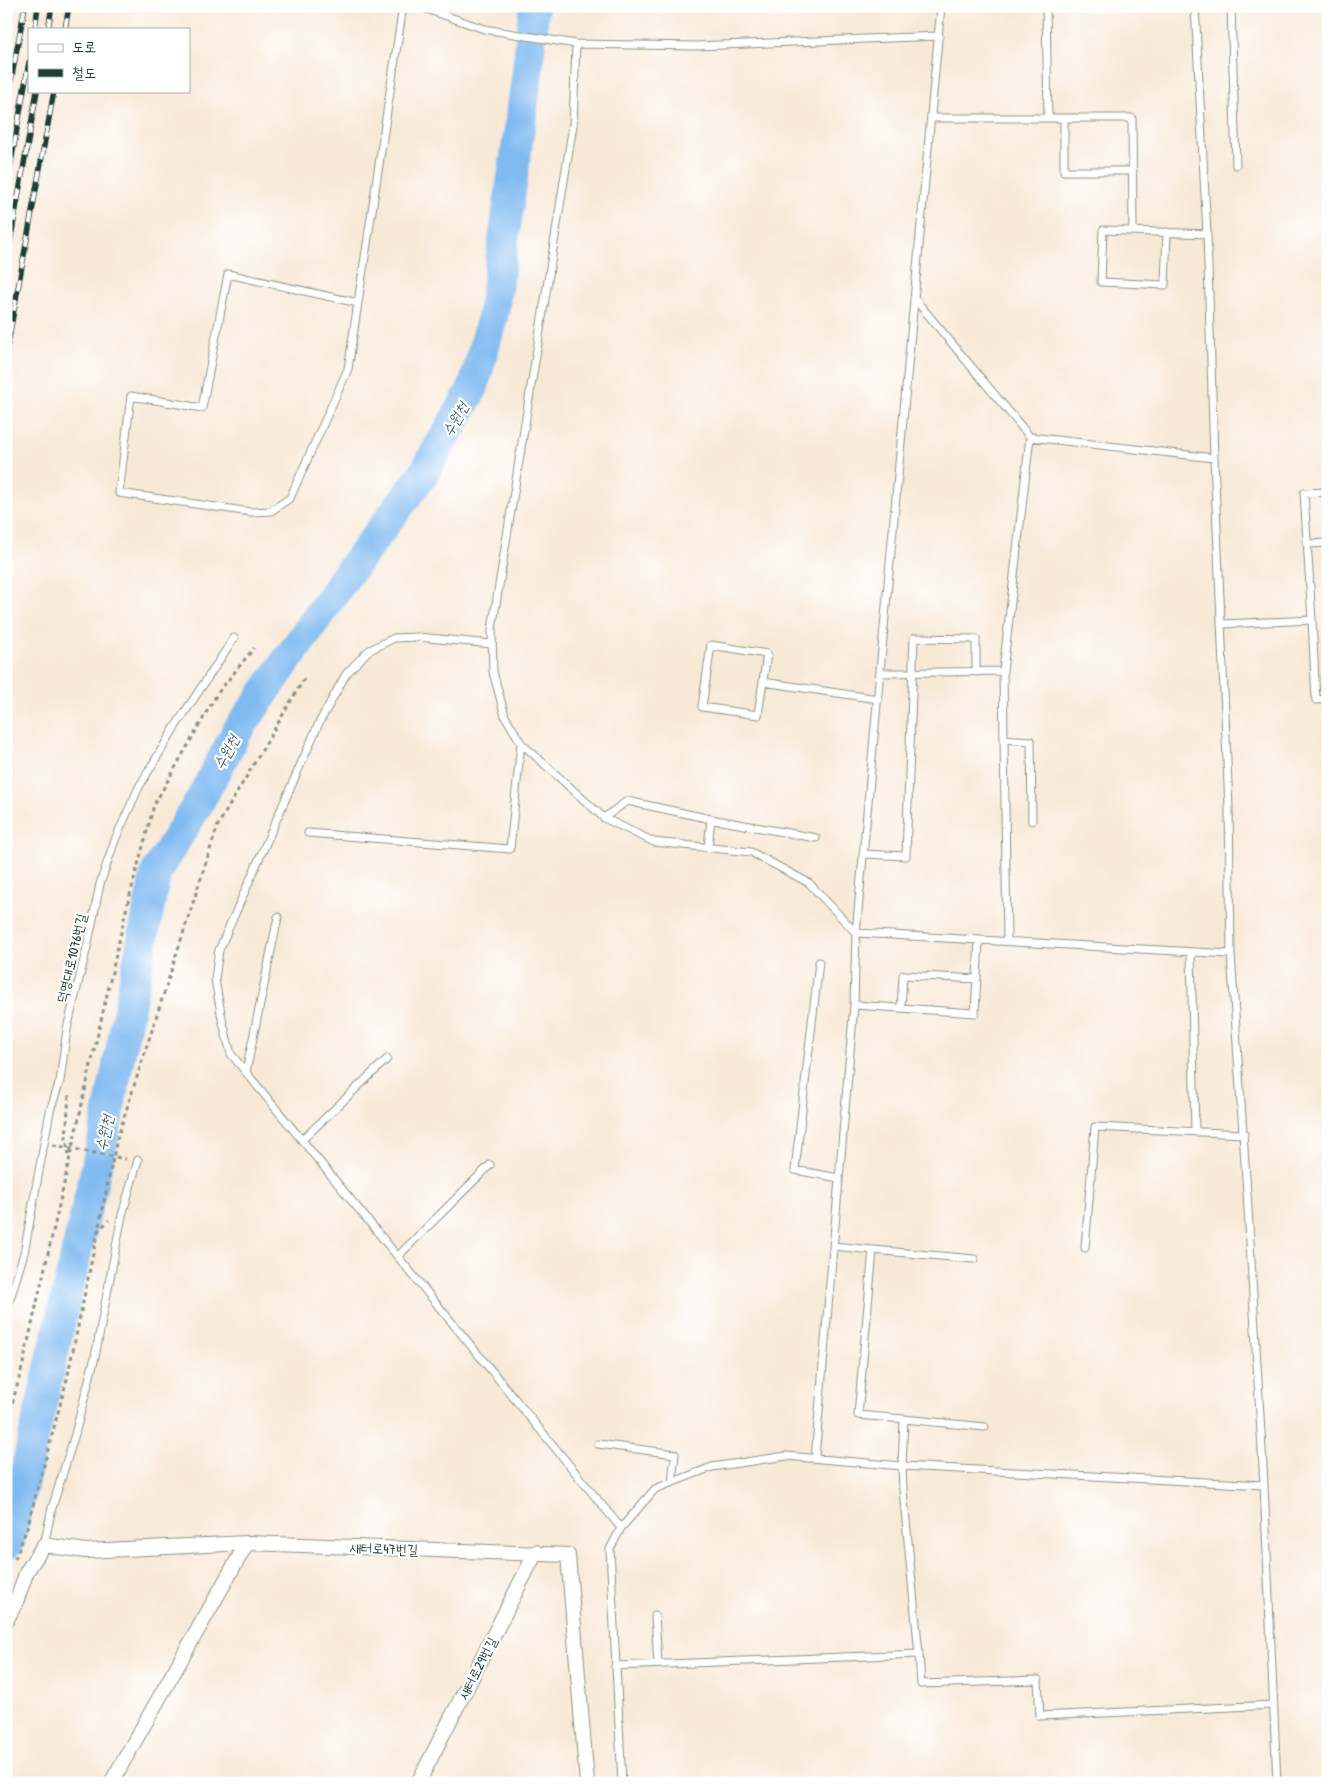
<svg xmlns="http://www.w3.org/2000/svg" width="1334" height="1789" viewBox="0 0 1334 1789" font-family="'Patrick Hand','Poor Story',sans-serif">
  <style>
    .lines { fill: none; stroke-linecap: round; stroke-linejoin: round }
    .river { stroke: #7fbaf1; stroke-width: 31 }
    .service-casing { stroke: #8c9386; stroke-width: 9 }
    .minor-casing { stroke: #8c9386; stroke-width: 16 }
    .path { stroke: #8c9386; stroke-width: 3; stroke-dasharray: 4 4; stroke-linecap: butt }
    .service { stroke: #fff; stroke-width: 7 }
    .minor { stroke: #fff; stroke-width: 14 }
    .rail-casing { stroke: #1f3d34; stroke-width: 5.5 }
    .rail { stroke: #fff; stroke-width: 4; stroke-dasharray: 11; stroke-linecap: butt }
    .path-bridge { stroke: #8c9386; stroke-width: 3; stroke-dasharray: 4 4; stroke-linecap: butt }
    .labels { text-anchor: middle; dominant-baseline: central; stroke-width: 4.5; stroke-linejoin: round; paint-order: stroke }
    .street-label { font-size: 14px; fill: #1f3d34; stroke: #fff }
    .water-label { font-size: 15px; font-style: italic; fill: #3c626d; stroke: #fff }
  </style>
  <rect width="100%" height="100%" fill="#fff"/>
  <filter id="ink" filterUnits="userSpaceOnUse"><feTurbulence type="fractalNoise" baseFrequency=".02" numOctaves="2"/><feDisplacementMap in="SourceGraphic" scale="10" xChannelSelector="R" yChannelSelector="G"/><feConvolveMatrix kernelMatrix="1 2 1 2 8 2 1 2 1" color-interpolation-filters="sRGB"/></filter>
  <filter id="wash" filterUnits="userSpaceOnUse"><feTurbulence type="fractalNoise" baseFrequency=".0096" numOctaves="4" result="noise"/><feDisplacementMap in="SourceGraphic" scale="20" xChannelSelector="R" yChannelSelector="G"/><feGaussianBlur stdDeviation="1.12" result="paint"/><feColorMatrix in="noise" values="0 0 0 0 0 0 0 0 0 0 0 0 0 0 0 0 0 1.4 0 .05"/><feComposite in="paint" operator="in"/></filter>
  <g filter="url(#wash)">
    <rect width="100%" height="100%" fill="#f8e9d7"/>
    <g class="lines">
      <path class="river" d="M6 1545 10 1539 104 1134 156 872 198 804 236 733 348 573 422 476 473 388 493 315 527 75 534 6"/>
    </g>
  </g>
  <g filter="url(#ink)">
    <g class="lines">
      <g class="service-casing">
        <path id="service" d="M418 6 484 29 576 44 697 46 939 36
          M941 6 856 933 1231 954
          M1046 6 1048 118
          M1195 6 1207 234 1214 458 1229 808 1231 954 1248 1208 1264 1485 1277 1783
          M1231 6 1236 165
          M576 44 573 125 492 629 493 672 505 716 521 743 604 818 654 842 751 852 809 883 856 933 854 1005 815 1458
          M931 118H1132L1133 231
          M1064 118V171H1133
          M1167 232 1165 285 1101 282 1103 230 1207 234
          M914 298 1030 437 1214 458
          M358 303 228 274 202 408 131 396 119 493 251 512 271 511 290 498 348 369 403 6
          M1307 544 1328 543
          M1312 620 1304 493 1328 492
          M1222 624 1312 620 1316 700 1328 699
          M492 644 418 637 394 638 368 651 346 674 319 723 219 950 215 979 222 1019 231 1054 621 1528
          M711 645 767 654 758 715 702 707Z
          M1003 671 1030 437
          M880 673 1003 671 1007 941
          M763 682 878 699
          M1004 739 1031 741 1032 821
          M604 818 627 801 711 819
          M308 833 510 849 521 743
          M708 847 711 819 816 838
          M863 854 906 856 914 638 976 639V672
          M1191 952 1195 1132
          M819 962 795 1170 839 1178
          M854 1005 975 1013 979 940
          M901 1008 903 975 977 979
          M246 1072 278 917
          M302 1140 387 1059
          M833 1246 873 1250
          M1085 1248 1095 1127 1244 1134
          M398 1256 490 1165
          M6 1312 24 1253 50 1111 60 1081 67 1029 88 943 100 884 115 840 139 787 175 727 234 638
          M904 1419 858 1415 873 1250 974 1259
          M598 1444 675 1454 672 1483
          M44 1545 52 1508 75 1434 95 1357 122 1215 138 1160
          M655 1615 658 1664
          M919 1654 903 1490 902 1466 904 1419 985 1427
          M615 1666 919 1654 921 1684 1038 1680 1040 1716 1274 1705
          M622 1783 610 1549 621 1528 655 1489 712 1467 786 1456 902 1466 1264 1485"/>
      </g>
      <g class="minor-casing">
        <path id="minor" d="M6 1621 16 1602 27 1571 44 1545 86 1551 247 1543
          M111 1783 247 1543 568 1555 587 1783
          M418 1783 536 1552"/>
      </g>
      <path class="path" d="M69 1155 66 1138 69 1094
        M97 1232 109 1220
        M6 1426 23 1364 127 906 154 805 217 694 254 648
        M15 1559 27 1528 67 1379 117 1139 218 825 305 677"/>
      <use href="#service" class="service"/>
      <use href="#minor" class="minor"/>
      <g class="rail-casing">
        <path id="rail" d="M35 29 38 6
          M48 29 52 6
          M65 29 69 6
          M6 107 25 6
          M6 190 29 62
          M6 265 37 91
          M6 354 54 91"/>
      </g>
      <use href="#rail" class="rail"/>
      <path class="path-bridge" d="M53 1145 126 1159"/>
    </g>
  </g>
  <g class="labels">
    <g class="street-label">
      <text transform="translate(71 958) rotate(-77)">덕영대로1076번길</text>
      <text transform="translate(384 1548) rotate(2)">새터로47번길</text>
      <text transform="translate(477 1668) rotate(-63)">새터로29번길</text>
    </g>
    <g class="water-label">
      <text transform="translate(455 419) rotate(-60)">수원천</text>
      <text transform="translate(226 752) rotate(-62)">수원천</text>
      <text transform="translate(104 1133) rotate(-78)">수원천</text>
    </g>
  </g>
  <rect width="1334" height="1789" fill="none" stroke="#fff" stroke-width="25"/>
  <rect x="28" y="28" width="162" height="65" fill="#ffffff" stroke="#a5b1ae"/>
  <rect x="38" y="44" width="25" height="8" fill="#ffffff" stroke="#a5b1ae"/>
  <text x="72" y="52" font-size="15" fill="#1f3d34">도로</text>
  <rect x="38" y="69" width="25" height="8" fill="#1f3d34" stroke="#a5b1ae"/>
  <text x="72" y="78" font-size="15" fill="#1f3d34">철도</text>
</svg>
